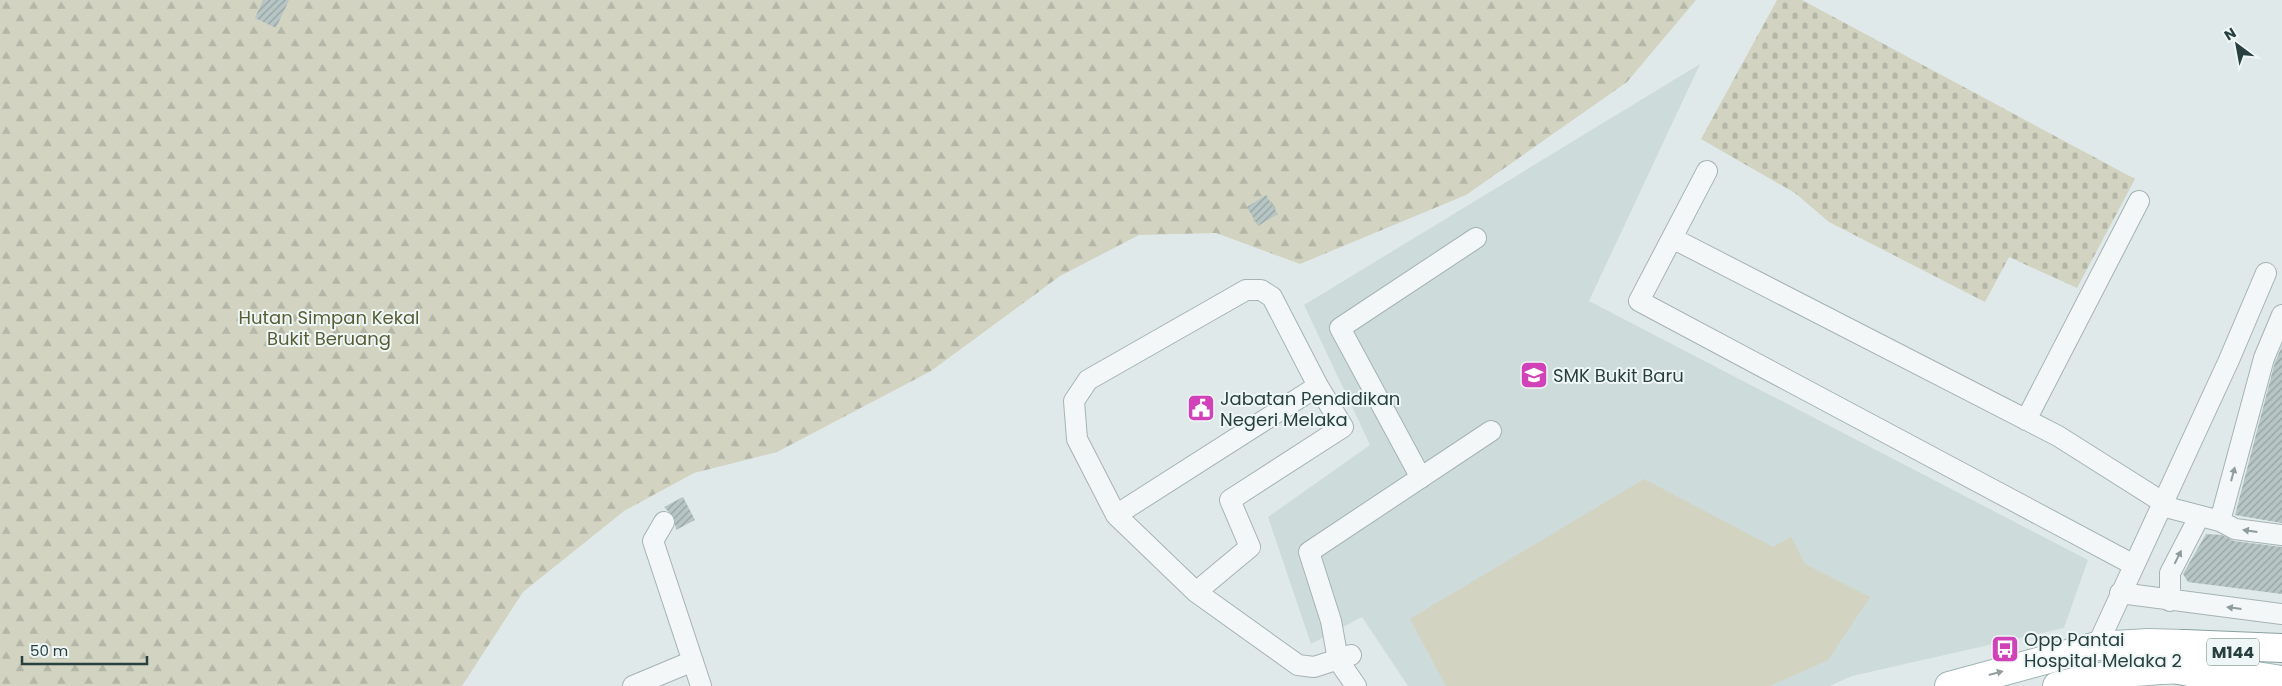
<svg xmlns="http://www.w3.org/2000/svg" width="2282" height="686" viewBox="0 0 2282 686" font-family="Poppins,sans-serif">
  <style>
    .built { fill: #cedbdb }
    .forest { fill: url(#forest-firs) }
    .cemetery { fill: url(#cemetery-stones) }
    .pitch { fill: #d2d3c1 }
    .building { fill: url(#building-hatch) }
    .lines { fill: none; stroke-linecap: round; stroke-linejoin: round }
    .minor-casing { stroke: #a5b3b3; stroke-width: 22 }
    .primary-casing { stroke: #9fb5b3; stroke-width: 30 }
    .trunk-casing { stroke: #87a09e; stroke-width: 30 }
    .minor { stroke: #f3f7f7; stroke-width: 20 }
    .primary { stroke: #fff; stroke-width: 28 }
    .trunk { stroke: #fff; stroke-width: 28 }
    .oneway { fill: #8e9c9c }
    .oneway2 { fill: #94a0a0 }
    .labels { text-anchor: middle; dominant-baseline: central; stroke-width: 4; stroke-linejoin: round; paint-order: stroke }
    .shield { fill: #eff7f6; stroke: #647877; stroke-width: 1 }
    .shield-label { font-size: 16px; font-weight: bold; fill: #284140 }
    .park-label { font-size: 18px; fill: #585d35; stroke: #eff7f6 }
    .poi-label { font-size: 18px; fill: #284140; stroke: #eff7f6; text-anchor: start }
  </style>
  <defs>
    <pattern id="forest-firs" width="22" height="20" patternUnits="userSpaceOnUse" patternTransform="scale(1.25)"><rect width="22" height="20" fill="#d2d3c1"/><path d="M5 1l3.5 6h-7zM16 11l3.5 6h-7z" fill="#b4b6a7"/></pattern>
    <pattern id="cemetery-stones" width="16" height="16" patternUnits="userSpaceOnUse" patternTransform="scale(1.25)"><rect width="16" height="16" fill="#d2d3c1"/><path d="M2 7V4a2 2 0 0 1 4 0v3zM10 15v-3a2 2 0 0 1 4 0v3z" fill="#b4b6a7"/></pattern>
    <pattern id="building-hatch" width="6" height="6" patternUnits="userSpaceOnUse" patternTransform="scale(1.25)"><rect width="6" height="6" fill="#b7c6c5"/><path d="M-1 1l2-2M0 6l6-6M5 7l2-2" fill="none" stroke="#95a2a1"/></pattern>
  </defs>
  <rect width="100%" height="100%" fill="#e0e9e9"/>
  <path class="built" d="M1700 64 1589 301 2088 560 2064 628 1852 676 1830 686H1408L1362 617 1311 644 1268 517 1370 445 1304 305Z"/>
  <path class="forest" d="M0 0H1696L1627 82 1466 195 1300 264 1216 233 1139 235 1060 276 931 371 777 452 694 473 624 511 523 592 462 686H0Z"/>
  <path class="cemetery" d="M1777 0H1802L2135 179 2077 288 2009 257 1985 302 1829 222 1795 193 1701 139Z"/>
  <path class="pitch" d="M1644 479 1773 547 1791 537 1805 564 1870 597 1828 660 1770 686H1446L1410 619Z"/>
  <path class="building" d="M263 0H289L276 28 255 18Z
    M1266 195 1278 214 1258 226 1247 207Z
    M2282 346V523L2235 515 2275 362Z
    M683 497 695 520 676 530 674 517 664 507Z
    M2206 534 2222 535 2234 541 2282 547V594L2188 582 2183 574Z"/>
  <g class="lines">
    <g class="minor-casing">
      <path id="minor" d="M1707 171 1639 301 2134 565
        M1672 238 2058 436 2164 503
        M2026 420 2139 201
        M1421 478 1340 328 1476 238
        M2162 506 2220 521 2235 529 2282 535
        M1116 515 1318 386
        M2220 521 2264 358 2282 315
        M664 522 653 541 701 686
        M1196 592 1250 547 1230 500 1343 427 1318 386 1272 297 1261 290H1246L1088 380 1074 401 1077 439 1116 515 1196 592 1298 665 1314 667 1351 655
        M2120 593 2282 614
        M2170 601V573L2199 517
        M2097 646 2229 360 2266 273
        M633 686 693 661
        M1356 686 1338 660 1331 621 1309 552 1491 431"/>
    </g>
    <g class="primary-casing">
      <path id="primary" d="M1949 686 2097 646 2148 643 2184 644 2207 648
        M2057 686C2106 674 2158 667 2210 670 2234 671 2258 677 2282 680"/>
    </g>
    <g class="trunk-casing">
      <path id="trunk" d="M2184 644 2282 648
        M2175 669 2254 686"/>
    </g>
    <use href="#minor" class="minor"/>
    <use href="#primary" class="primary"/>
    <use href="#trunk" class="trunk"/>
  </g>
  <defs><path id="oneway-solid" d="M-6-.8H1V-3.2L6.5 0L1 3.2V.8H-6Z" transform="scale(1.25)"/></defs>
  <g class="oneway">
    <use href="#oneway-solid" transform="translate(2233 474) rotate(-75)"/>
    <use href="#oneway-solid" transform="translate(2250 531) rotate(-172)"/>
    <use href="#oneway-solid" transform="translate(2178 557) rotate(-63)"/>
    <use href="#oneway-solid" transform="translate(2234 608) rotate(-173)"/>
  </g>
  <use class="oneway2" href="#oneway-solid" transform="translate(1996 673) rotate(-15)"/>
  <defs>
    <g id="school-square" transform="scale(1.4375)"><rect x="-9" y="-9" width="18" height="18" rx="4" fill="#d142b9" stroke="#eff7f6"/><path d="M0-5L7-2L0 1L-7-2ZM-4 1L0 2.5L4 1V4Q0 6-4 4Z" fill="#fff"/></g>
    <g id="civic-square" transform="scale(1.4375)"><rect x="-9" y="-9" width="18" height="18" rx="4" fill="#d142b9" stroke="#eff7f6"/><path d="M-.6-6.5H3V-4.5H.6V-3L4-1V1h2V6H-6V1h2V-1L-.6-3ZM-1.2 2.5V6h2.4V2.5Z" fill="#fff"/></g>
    <g id="bus-square" transform="scale(1.4375)"><rect x="-9" y="-9" width="18" height="18" rx="4" fill="#d142b9" stroke="#eff7f6"/><path d="M-5-6H5V4H4V6H2V4H-2V6H-4V4H-5ZM-3.5-4V0h7V-4ZM-3.5 1.2v1.5H-2V1.2ZM2 1.2v1.5H3.5V1.2Z" fill="#fff"/></g>
  </defs>
  <g fill-rule="evenodd">
    <use href="#school-square" x="1534" y="375"/>
    <use href="#civic-square" x="1201" y="408"/>
    <use href="#bus-square" x="2005" y="649"/>
  </g>
  <g class="labels">
    <rect class="shield" x="2207" y="638.5" width="52" height="27" rx="4"/>
    <g class="shield-label">
      <text x="2233" y="652">M144</text>
    </g>
    <g class="park-label">
      <text x="329" y="317">Hutan Simpan Kekal<tspan x="329" dy="21">Bukit Beruang</tspan></text>
    </g>
    <g class="poi-label">
      <text x="1553" y="375">SMK Bukit Baru</text>
      <text x="1220" y="398">Jabatan Pendidikan<tspan x="1220" dy="21">Negeri Melaka</tspan></text>
      <text x="2024" y="639">Opp Pantai<tspan x="2024" dy="21">Hospital Melaka 2</tspan></text>
    </g>
  </g>
  <g transform="translate(2237 45) rotate(328)" stroke="#eff7f6" stroke-width="4" paint-order="stroke">
  <path d="M0-4L9 19L0 12L-9 19Z" fill="#284140"/>
  <text y="-8" font-size="14" font-weight="bold" text-anchor="middle" fill="#284140">N</text>
  </g>
  <path d="M22 656v8h125v-8" fill="none" stroke="#284140" stroke-width="2.5"/>
  <text x="30" y="656" font-size="15" fill="#284140" stroke="#eff7f6" stroke-width="4" paint-order="stroke">50 m</text>
</svg>
